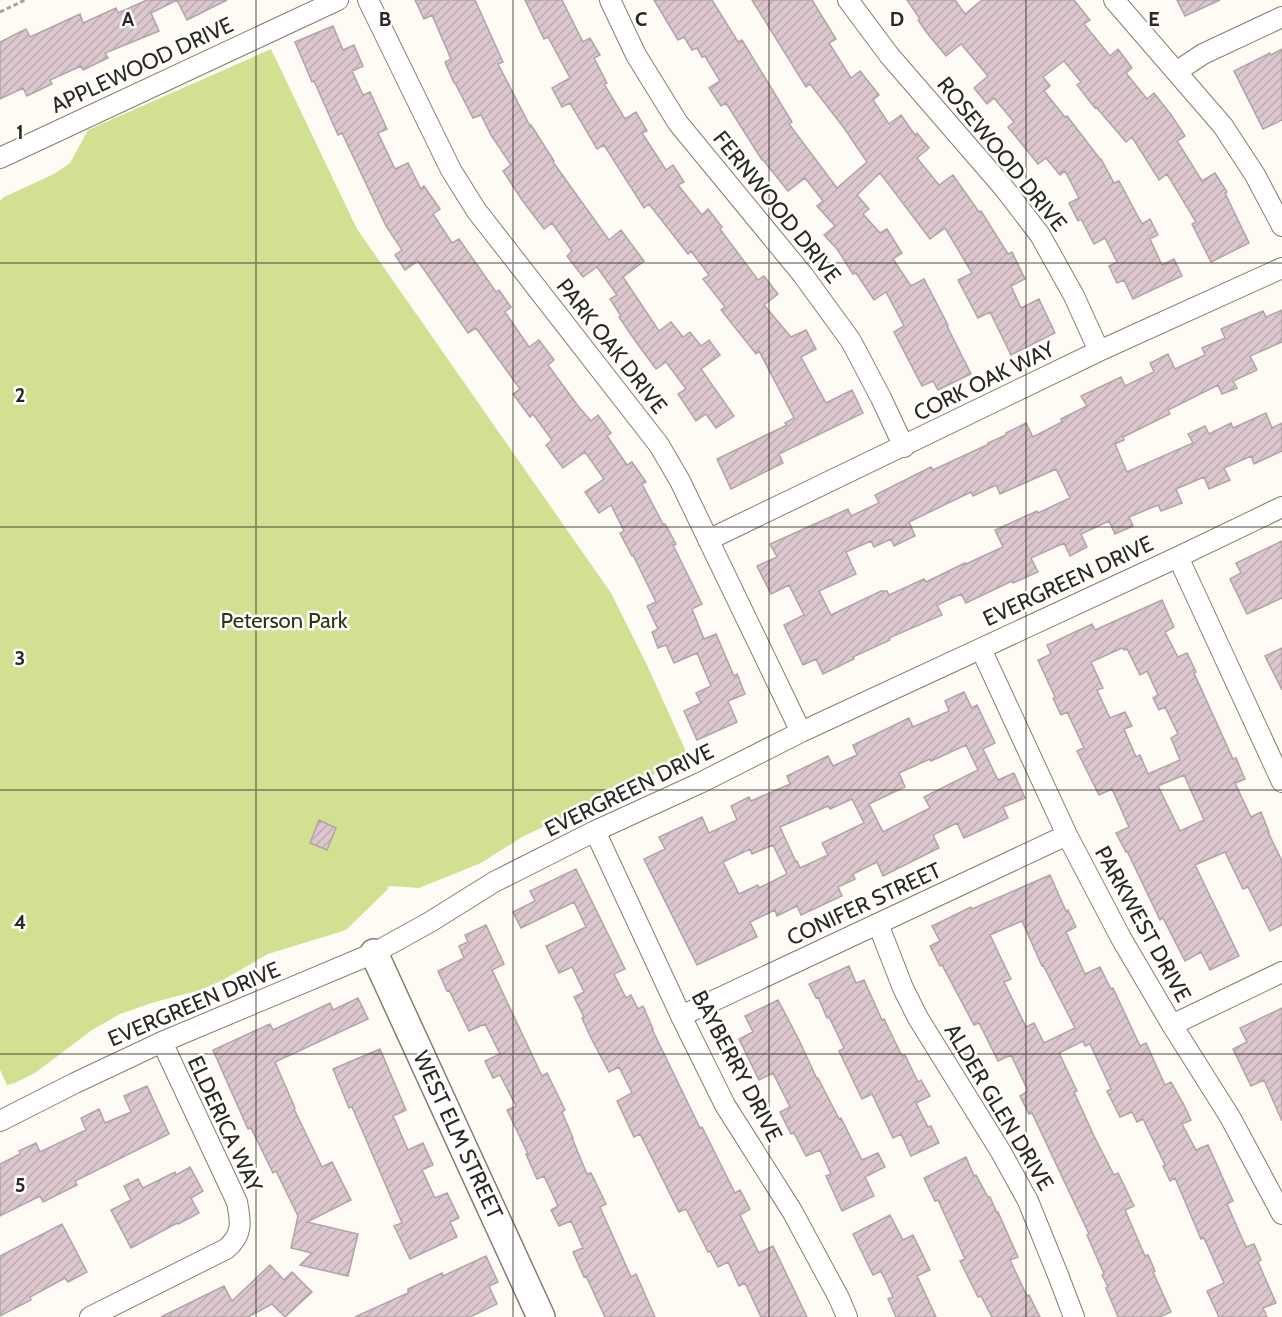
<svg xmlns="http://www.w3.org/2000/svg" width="1282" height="1317" viewBox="0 0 1282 1317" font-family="Cabin,sans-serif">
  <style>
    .green { fill: #d2e191 }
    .building { fill: url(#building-hatch); stroke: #b4a2a7; stroke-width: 1.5; fill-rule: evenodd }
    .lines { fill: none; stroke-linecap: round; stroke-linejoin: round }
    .street-casing { stroke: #867e70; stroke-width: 22 }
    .secondary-casing { stroke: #867e70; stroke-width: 30 }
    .path { stroke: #a5a19b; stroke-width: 3; stroke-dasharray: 4.5 3; stroke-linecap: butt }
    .street { stroke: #fff; stroke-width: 20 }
    .secondary { stroke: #fff; stroke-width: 27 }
    .grid { fill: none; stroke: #2c2822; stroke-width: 1.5; stroke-opacity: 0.55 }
    .labels { text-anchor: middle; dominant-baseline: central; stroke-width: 5; stroke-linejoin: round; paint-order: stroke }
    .street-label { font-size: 22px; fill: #2c2822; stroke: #fff }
    .park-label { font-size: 22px; fill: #303511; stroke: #fff }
    .grid-label { font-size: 20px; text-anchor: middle; font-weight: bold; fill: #2c2822; stroke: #fff; stroke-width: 5; stroke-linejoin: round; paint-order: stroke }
  </style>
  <defs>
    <pattern id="building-hatch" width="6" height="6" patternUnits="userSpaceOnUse" patternTransform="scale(1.5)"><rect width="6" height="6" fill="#dbc7cd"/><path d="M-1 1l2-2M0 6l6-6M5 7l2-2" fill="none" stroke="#bcabb0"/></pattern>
  </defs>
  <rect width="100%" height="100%" fill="#fefaf4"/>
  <path class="green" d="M271 49 357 229 611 593 647 665 689 758 522 837 481 863 419 888 390 886 386 887 389 888 346 930 268 954 223 980 200 990 155 1002 120 1014 92 1030 35 1073 15 1083 7 1085 0 1070V201L4 197 54 174 70 163 88 130Z"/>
  <path class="building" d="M147 0H227L187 20 177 0 151 13 159 31 105 53 108 58 83 70 81 66 50 80 52 84 27 96 23 88 0 99V42L26 29 30 37 80 14 83 23 116 8 118 13Z
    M415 0H475L503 62 498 64 530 126 531 125 554 161 553 162 609 240 621 230 644 261 623 277 659 331 671 322 683 337 690 332 701 346 709 340 720 355 701 369 734 416 716 428 706 414 696 421 678 394 686 389 666 362 656 369 636 342 619 317 621 316 610 299 617 295 597 267 583 277 567 256 572 251 552 223 544 229 522 200 503 171 511 165 491 135 481 115 473 118 455 83H454L445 62 451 59 432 15 424 19Z
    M525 0H562L583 42 590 38 600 55 594 58 607 83 604 84 625 119 636 112 647 131 642 133 666 170 673 165 684 182 678 185 702 215 708 209 722 227 720 229 758 280 764 276 778 294 764 305 791 337 806 330 816 349 801 357 826 403 852 390 863 413 779 454 783 463 731 489 717 459 787 425 785 423 794 418 759 351 756 354 721 310 725 307 703 279 709 275 691 251 688 254 649 204 644 208 604 145 597 149 570 103 562 107 552 88 570 78 548 37 544 39Z
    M654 0H712L738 42 742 40 792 122 789 124 837 188 867 162 844 128 810 84 806 87 752 0H812L836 39 829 43 851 78 860 71 879 95 873 100 889 124 901 115 915 135 917 133 929 148 917 158 939 185 953 175 979 212 981 211 1008 254 1012 252 1025 279 1011 286 1021 308 1039 299 1055 333 1011 355 990 312 978 318 958 280 972 273 945 228 930 239 880 173 857 195 869 209 863 214 880 233 887 229 902 253 893 259 911 286 924 279 948 325 947 326 971 374 938 390 933 381 922 386 894 332 904 326 886 292 874 300 856 273 853 274 837 249 824 235 835 226 817 206 823 201 805 178 788 191 763 160H762L726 103 721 106 709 88 720 81 705 56 702 57 697 48 692 50 684 37 678 40Z
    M907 0H955L965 14 982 0H1074L1090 20 1084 24 1110 56 1118 49 1132 68 1126 73 1147 99 1154 93 1172 116 1185 136 1177 141 1202 181 1215 173 1227 192 1225 193 1249 243 1211 262 1192 224 1196 222 1167 174 1159 180 1132 137 1126 142 1096 107 1095 108 1077 85 1081 82 1064 61 1043 77 1050 86 1044 91 1065 117 1067 116 1100 159H1101L1114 183 1119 181 1142 224 1150 219 1158 235 1150 239 1162 265 1174 259 1182 276 1133 299 1124 280 1117 283 1109 266 1117 262 1105 238 1094 244 1081 219 1078 221 1069 203 1079 198 1065 171 1060 175 1046 158 1038 164 1008 127 1014 122 994 98 987 104 974 88 988 76 961 44 946 56 927 33 918 20 920 19Z
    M1177 0H1220L1185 16Z
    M333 26 343 50 354 45 363 66 352 71 363 95 370 92 387 129 378 133 395 169 408 163 421 189 424 186 440 209 433 214 452 243 459 239 496 292 499 290 511 307 505 312 529 347 539 340 554 360 548 365 578 406 591 421 598 415 611 433 607 436 627 465 632 462 646 482 642 484 663 524H665L676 544 673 545 702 604 692 609 704 639 716 634 734 676 737 674 745 694 728 701 737 722 697 740 684 711 701 703 696 693 711 686 697 653 674 663 666 645 658 648 652 632 658 629 647 606 656 602 633 555 632 556 620 533 624 531 611 505 599 513 585 492 604 479 585 452 563 468 546 445 552 440 533 414 530 417 513 394 520 389 476 328 468 333 418 261 405 270 395 255 402 250 386 226 342 133 338 135 314 81 312 82 295 42Z
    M1282 49V120L1263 129 1234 71 1270 53 1271 55Z
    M1282 310V342L1250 356 1257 370 1233 381 1237 388 1222 394 1218 385 1168 410 1170 414 1123 437 1124 440 1115 444 1127 472 1193 443 1188 434 1205 426 1209 434 1231 423 1233 428 1266 413 1272 428 1282 423V451L1254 464 1251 456 1224 468 1230 480 1209 489 1204 477 1176 489 1182 503 1161 511 1158 505 1129 517 1133 526 1115 534 1109 521 1081 534 1087 547 1070 556 1064 543 1031 558 1038 572 1013 583 1012 581 966 603 961 594 937 605 942 615 889 638 890 640 853 657 854 659 823 674 816 659 803 665 784 625 804 615 789 585 771 594 757 566 777 557 770 544 848 509 851 516 879 503 875 495 931 467 933 470 989 444 988 443 1006 435V433L1026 423 1033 437 1062 422 1061 419 1087 406 1081 396 1121 377 1125 386 1154 372 1150 363 1168 354 1175 369 1205 355 1202 348 1225 338 1221 329 1263 311 1266 317ZM1056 469 1070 498 1038 513 1037 511 995 530 1003 547 966 564 965 563 926 582 924 579 889 595 887 591H881L831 615 819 591 856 574 846 552 871 541 874 547 891 539 894 546 915 536 909 522 971 492 973 496 996 485 1000 494Z
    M1282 541V598L1247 614 1230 579 1241 573 1236 563Z
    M1162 600 1174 627 1165 632 1178 657 1187 653 1196 672 1194 673 1233 759 1236 758 1245 779 1235 783 1251 817 1261 812 1269 832H1268L1282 861V925L1270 931 1248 887 1243 889 1225 852 1195 865 1239 956 1210 970 1201 952 1185 961 1163 918 1160 920 1127 851 1126 852 1116 833 1129 827 1112 789 1099 795 1077 751 1084 748 1067 712 1061 715 1053 698 1055 697 1038 660 1051 654 1047 645 1092 624 1095 630ZM1122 648 1124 650 1127 649 1140 675 1147 671 1158 695 1153 698 1159 710 1165 707 1178 734 1171 738 1180 760 1148 774 1140 755 1136 757 1124 729 1132 726 1125 712 1110 718 1097 690 1103 688 1091 662ZM1184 775 1204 820 1180 831 1158 786Z
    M1282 648V690L1265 656Z
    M964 692 972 708 977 705 995 743 983 749 998 780 1014 773 1025 798 1003 807 1008 818 964 838 957 823 933 835 939 848 883 876 877 862 853 874 855 879 838 887 842 896 801 915 797 906 777 916 775 910 750 922 757 937 697 965 644 859 665 849 659 837 702 817 709 833 737 820 731 806 749 797 751 801 790 784 787 776 828 756 833 766 857 755 853 745 909 718 913 727 949 711 945 701ZM966 745 978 770 924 797 930 808 883 832 869 804 905 787 899 773 930 759 931 761ZM852 799 864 823 822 843 828 855 800 868 797 861 796 862 780 827 828 806 830 809ZM773 845 787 874 759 888 758 885 739 894 723 862 750 849 752 854Z
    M319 820 336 828 327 850 310 843Z
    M576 869 625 969 614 974 626 998 631 995 638 1009 643 1006 653 1029H652L700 1128 702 1127 735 1193 740 1190 750 1209 740 1215 759 1253 773 1246 807 1317H761L745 1283 739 1286 728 1262 718 1267 710 1251 708 1252 686 1209 679 1212 640 1134 634 1137 617 1101 632 1093 619 1067 609 1072 590 1036 582 1018 584 1017 574 997 584 992 572 967 559 973 546 946 586 927 574 902 521 928 513 912 535 901 530 891Z
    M1050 875 1066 911 1068 910 1076 927 1066 932 1085 974 1100 967 1111 989 1113 988 1140 1046 1146 1043 1165 1085 1171 1082 1184 1105 1191 1120 1182 1124 1196 1150 1208 1145 1233 1201 1227 1204 1246 1247 1254 1244 1261 1260 1258 1262 1276 1303 1263 1308 1267 1317H1219L1207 1291 1224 1283 1204 1238 1201 1239 1175 1178 1170 1181 1163 1166 1165 1165 1143 1119 1137 1122 1132 1112 1120 1117 1107 1091 1111 1089 1090 1044 1085 1046 1083 1041 1059 1053 1077 1091 1074 1092 1094 1136 1114 1175 1118 1173 1134 1206 1125 1210 1145 1256 1148 1255 1155 1271 1153 1272 1171 1312 1160 1317H1118L1106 1288 1108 1287 1102 1275 1104 1274 1087 1235 1089 1234 1032 1113 1029 1114 1020 1096 1028 1091 1011 1055 998 1061 979 1023 974 1025 942 965 940 966 930 946 940 941 932 926 971 907 972 909ZM1022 921 1042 966 1043 965 1075 1028 1044 1043 1034 1023 1026 1027 1004 982 1011 979 990 935Z
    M486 925 504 964 492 970 542 1076 547 1073 565 1110 562 1112 573 1138H572L587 1174 591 1173 606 1204 600 1207 631 1277 636 1274 655 1317H605L586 1276 584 1277 573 1252 583 1248 571 1221 559 1226 551 1210 558 1206 544 1176 537 1179 526 1154H528L507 1110 516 1106 500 1075 493 1078 485 1061 500 1054 485 1024 469 1031 449 990 447 991 438 971 464 958 459 946 468 942 465 935Z
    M849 966 856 983 864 980 882 1020 884 1019 902 1056 905 1055 918 1082 921 1080 930 1096 916 1103 928 1127 931 1126 939 1143 911 1156 901 1134 893 1138 872 1094 862 1099 839 1051 844 1048 829 1017 827 1018 818 997 816 998 809 984Z
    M358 998 368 1019 275 1062 295 1108 294 1109 322 1167 332 1162 351 1200 307 1222 358 1234 348 1276 300 1265 312 1253 291 1248 298 1216 276 1171 273 1173 251 1128 248 1129 213 1050 270 1024 273 1030 330 1003 333 1010Z
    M778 1000 799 1040 817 1079 818 1078 839 1119 841 1118 862 1160 878 1153 885 1167 865 1177 874 1196 842 1211 826 1176 831 1174 820 1150 806 1156 794 1133 791 1134 780 1112 790 1107 773 1073 759 1080 739 1039 753 1032 745 1016Z
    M1282 1008V1121L1264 1080 1251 1086 1233 1049 1247 1042 1240 1028Z
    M380 1049 406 1110 393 1116 408 1150 423 1143 433 1165 422 1170 435 1198 447 1193 459 1218 450 1222 457 1237 410 1259 394 1226 402 1223 352 1107 349 1108 333 1069Z
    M147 1086 169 1134 75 1181 77 1185 43 1202 40 1196 0 1216V1164L20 1154 19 1151 36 1143 40 1152 86 1130 81 1118 99 1109 105 1123 131 1112 124 1096Z
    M966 1157 974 1176 976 1175 988 1197H990L997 1213 998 1212 1018 1257 1010 1260 1027 1296 1029 1295 1040 1317H992L981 1296 978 1297 960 1261 965 1259 938 1200 935 1201 924 1178Z
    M190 1167 203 1191 191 1198 199 1213 178 1224 177 1223 131 1248 111 1210 131 1200 124 1186 138 1179 143 1188 175 1172 176 1175Z
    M890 1215 903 1240 913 1235 930 1270 917 1276 936 1317H896L888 1299 893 1297 881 1271 873 1275 853 1234Z
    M62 1224 87 1272 68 1282 65 1278 30 1297 31 1300 0 1316V1256Z
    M486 1256 498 1282 489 1286 497 1304 470 1317H355L408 1293V1289L442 1273 443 1276Z
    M270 1265 284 1280 292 1272 312 1292 285 1317 272 1304 248 1317H161L224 1286 232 1301Z"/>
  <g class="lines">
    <g class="street-casing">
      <path id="street" d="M368 0 451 170 476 210 659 445 680 481 801 732
        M610 0 636 55 678 123 803 275 851 341 881 398 904 447
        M848 0 889 55 1004 188 1040 235 1074 296 1099 351
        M1114 0 1223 126 1255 175 1282 226
        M1176 72 1203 54 1282 17
        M0 158 338 0
        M708 540 1099 351 1282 268
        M1178 557 1282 782
        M981 649 1067 835 1121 938 1172 1025 1230 1117 1282 1214
        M595 831 681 1016 725 1105 792 1211 839 1298 847 1317
        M878 924 903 988 918 1018 1001 1152 1028 1201 1058 1275 1074 1317
        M681 1016 1067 835
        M1172 1025 1282 972
        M0 1121 75 1083 162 1042 374 953 430 922 494 882 595 831 700 783 801 732 1178 557 1282 507
        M90 1317 226 1249C243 1235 241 1222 237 1202L162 1042"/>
    </g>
    <g class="secondary-casing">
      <path id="secondary" d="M374 953 541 1317"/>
    </g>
    <path class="path" d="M0 12 25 0"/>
    <use href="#street" class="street"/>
    <use href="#secondary" class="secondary"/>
  </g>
  <path class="grid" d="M256 0V1317M513 0V1317M769 0V1317M1026 0V1317M0 263H1282M0 527H1282M0 790H1282M0 1054H1282"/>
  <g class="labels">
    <g class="street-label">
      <text transform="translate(142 65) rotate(-25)">APPLEWOOD DRIVE</text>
      <text transform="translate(1002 154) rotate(51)">ROSEWOOD DRIVE</text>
      <text transform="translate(777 207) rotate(51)">FERNWOOD DRIVE</text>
      <text transform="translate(612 346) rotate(52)">PARK OAK DRIVE</text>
      <text transform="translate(984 381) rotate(-26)">CORK OAK WAY</text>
      <text transform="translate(1068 581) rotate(-25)">EVERGREEN DRIVE</text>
      <text transform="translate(629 790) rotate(-26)">EVERGREEN DRIVE</text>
      <text transform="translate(864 904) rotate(-25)">CONIFER STREET</text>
      <text transform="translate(1143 924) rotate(61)">PARKWEST DRIVE</text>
      <text transform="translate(194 1004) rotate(-23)">EVERGREEN DRIVE</text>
      <text transform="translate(737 1066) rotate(62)">BAYBERRY DRIVE</text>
      <text transform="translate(999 1107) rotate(59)">ALDER GLEN DRIVE</text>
      <text transform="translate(225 1124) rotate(65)">ELDERICA WAY</text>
      <text transform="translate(458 1135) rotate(65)">WEST ELM STREET</text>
    </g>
    <g class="park-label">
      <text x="284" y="620">Peterson Park</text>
    </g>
  </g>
  <g class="grid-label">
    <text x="128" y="26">A</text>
    <text x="385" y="26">B</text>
    <text x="641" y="26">C</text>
    <text x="897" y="26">D</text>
    <text x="1154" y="26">E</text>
    <text x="20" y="139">1</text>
    <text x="20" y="402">2</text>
    <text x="20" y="665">3</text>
    <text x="20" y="929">4</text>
    <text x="20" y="1192">5</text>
  </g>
</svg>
